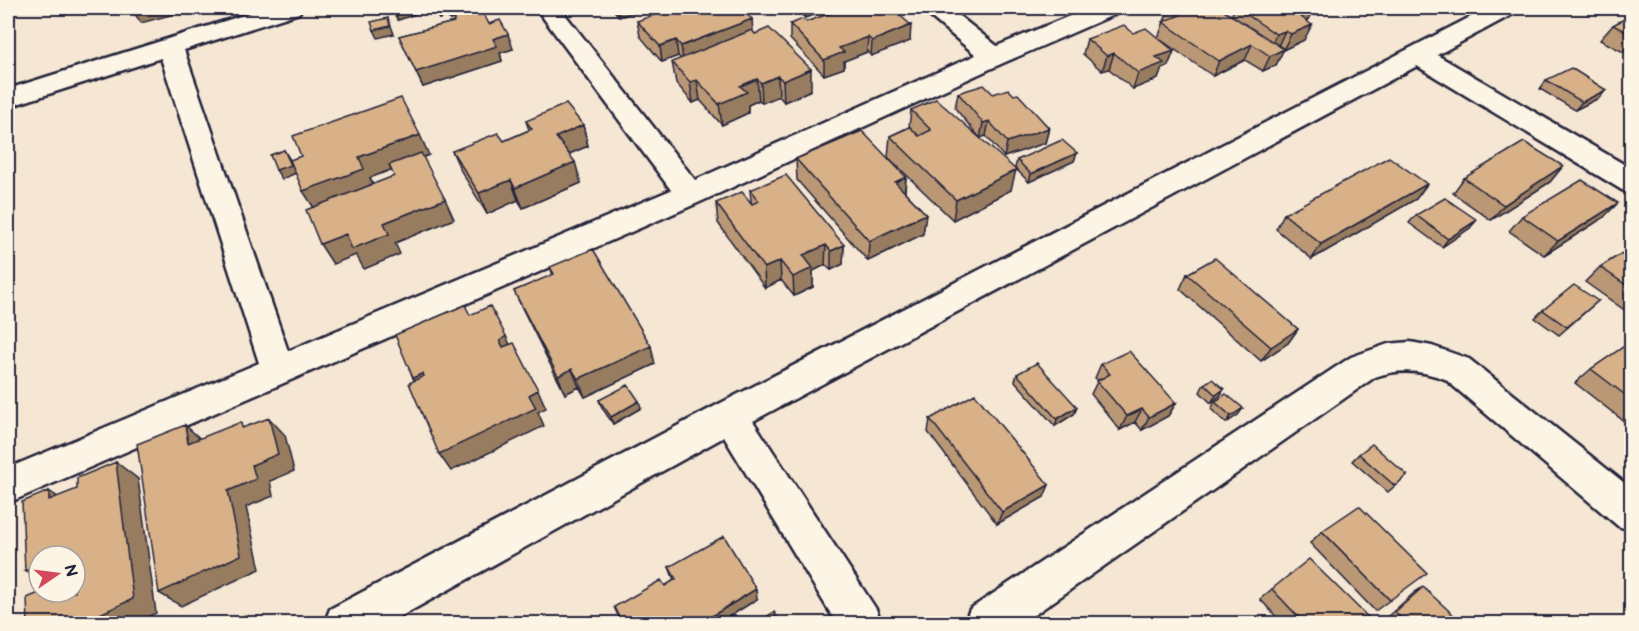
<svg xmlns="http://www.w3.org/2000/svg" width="1639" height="631" viewBox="0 0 1639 631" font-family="'Balsamiq Sans',sans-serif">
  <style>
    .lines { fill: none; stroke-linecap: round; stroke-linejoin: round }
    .street-casing { stroke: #22223b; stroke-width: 5 }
    .street { fill: #fcf5e5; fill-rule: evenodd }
    .wall { fill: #ba9876; stroke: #22223b; stroke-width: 1.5 }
    .shaded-wall { fill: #977c60; stroke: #22223b; stroke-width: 1.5 }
    .building { fill: #d8b189; stroke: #22223b; stroke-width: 1.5; fill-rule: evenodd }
  </style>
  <rect width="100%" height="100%" fill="#f5e7d3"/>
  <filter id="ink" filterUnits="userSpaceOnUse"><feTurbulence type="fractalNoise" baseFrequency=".0167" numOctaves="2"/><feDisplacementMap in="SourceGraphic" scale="12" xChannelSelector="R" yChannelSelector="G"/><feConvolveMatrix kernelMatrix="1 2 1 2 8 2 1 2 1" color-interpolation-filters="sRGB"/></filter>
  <g filter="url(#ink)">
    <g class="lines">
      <g class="street-casing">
        <path id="street" d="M266 8H302L299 13 184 50 288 351 671 190 536 8H560L695 180 976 55 926 13 923 8H949L997 46 1089 8H1121L1118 13 1003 63 700 202 8 503V468L259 363 161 58 8 107V89Z
          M1488 8H1518L1515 13 1437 55 1632 169V193L1622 190 1417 66 753 421 876 609 882 624H837L724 437 387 624H324L330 609 717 405Z
          M1410 342 1432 346 1469 359 1632 489V531L1618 526 1445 379C1421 370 1399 368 1375 377L1021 624H964L970 609 1351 357 1388 344Z"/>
      </g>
      <use href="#street" class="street"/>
    </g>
    <path class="wall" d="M390 8H416L418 13 398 20Z
      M431 8H483V9L476 11 513 49 500 53 502 61 423 87 399 36 454 22V19L450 20 447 16 439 19Z
      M612 8H649L619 17Z
      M794 8H833L805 18Z
      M833 8 910 41 871 56 867 52 844 61V68L824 75 790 39V24L806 22 833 12Z
      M1169 8 1232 15 1233 12 1227 8H1305L1307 22 1304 40 1283 50 1276 65 1263 71 1245 60 1213 76 1158 38Z
      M1306 8H1332L1317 15Z
      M1632 15V52L1627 50 1623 52 1600 40 1613 25Z
      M752 19V31L811 90 784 102 779 96 762 103 759 100 748 105V113L722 125 700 100 693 103 676 83 672 62 681 59 678 56 662 62 640 36 637 21Z
      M1133 33 1174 51 1168 66 1162 68 1158 79 1133 89 1109 69 1102 71 1083 54 1087 39Z
      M1546 80 1606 90 1599 98 1575 110 1540 89Z
      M958 93 993 94 1014 95 1049 128 1045 143 1004 157 986 136 980 138 1011 190 953 220 888 157 890 136 909 127 911 110 980 138 955 108Z
      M526 121 583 125 588 146 569 154 581 183 523 208 518 200 487 214 461 171 452 151 504 141 529 130Z
      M1077 153 1074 161 1029 182 1015 168 1017 160Z
      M796 159 906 177 905 192 926 214 923 234 868 261 797 180Z
      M1563 166 1550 182 1491 220 1453 193 1464 178Z
      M1427 184 1416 199 1312 259 1276 229 1284 214Z
      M750 190 844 245 843 264 831 270 825 265 813 271V287L794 296 781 280 765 288 718 223 716 203 751 202Z
      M1416 215 1470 228 1442 247 1409 223Z
      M1522 216 1603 218 1544 255 1509 231Z
      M1632 247V307L1626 311 1585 282 1600 267Z
      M550 267 655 364 585 397 579 387 565 394 523 310 514 291 553 275Z
      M1187 274 1298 329 1288 343 1261 361 1180 289Z
      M1598 301 1559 335 1535 318 1543 310Z
      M1632 341V417L1625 422 1575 383 1591 369Z
      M1101 364 1176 403 1168 416 1142 430 1135 422 1120 430 1091 394 1098 380 1095 378Z
      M1017 374 1077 407 1074 414 1055 426 1015 381Z
      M1204 384 1224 389 1220 396 1211 403 1200 392Z
      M599 400 641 408 613 424 602 408Z
      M1215 402 1243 408 1238 415 1226 423 1211 409Z
      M930 419 1044 497 997 524 928 432Z
      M1359 454 1407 475 1388 492 1352 461Z
      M1322 531 1390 600 1375 611 1310 543Z
      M669 567 757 599 718 624H622L665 586 674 580Z
      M1423 587 1455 624H1393L1387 617 1415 592Z
      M1272 589 1375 624H1283L1260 599Z"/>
    <path class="shaded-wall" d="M127 8H177L178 13 141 23 133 11 129 12Z
      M393 8H416L418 13 398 20Z
      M434 8H444L447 16 439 19Z
      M445 8H483V9L450 20Z
      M617 8H649L619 17Z
      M805 8H833L805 18Z
      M1321 8H1332L1317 15Z
      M1312 12 1304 28 1301 17Z
      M388 18 394 34 378 38 374 30Z
      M752 19 753 34 683 61 681 46Z
      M911 25 910 41 871 56 872 41Z
      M1312 25 1304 40 1283 50 1291 34Z
      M1285 31 1278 46 1269 50 1276 34Z
      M508 34 513 49 500 53 502 61 423 87 416 72 493 39Z
      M868 37 867 52 844 61V68L824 75V60L839 48Z
      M676 40 678 56 662 62 660 46Z
      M1632 42V45L1627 50 1623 52Z
      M1252 44 1245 60 1213 76 1219 61Z
      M1284 49 1276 65 1263 71 1270 56Z
      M1174 51 1168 66 1162 68 1158 79 1133 89 1138 73 1156 57Z
      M1114 53 1109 69 1102 71 1107 56Z
      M811 69V90L784 102 783 81Z
      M778 76 779 96 762 103 761 83Z
      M757 79 759 100 748 105V113L722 125 719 104 740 86Z
      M697 80 700 100 693 103 690 82Z
      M1606 90 1599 98 1575 110 1582 102Z
      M989 121 986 136 980 138 983 123Z
      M583 125 588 146 562 157 556 137Z
      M1049 128 1045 143 1004 157 1007 142Z
      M420 135 429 155 370 178 375 189 316 211 303 191 359 157Z
      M284 150 289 158 296 173 282 179 276 170Z
      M1077 153 1074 161 1029 182 1031 174Z
      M575 162 581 183 523 208 515 188Z
      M1563 166 1550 182 1491 220 1504 205Z
      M1016 170 1011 190 953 220 956 200Z
      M906 177 904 197 895 182Z
      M511 180 518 200 487 214 479 193Z
      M1427 184 1416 199 1312 259 1321 244Z
      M445 199 454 219 395 243 400 254 364 269 356 255 333 264 320 244 346 234 384 223Z
      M1618 203 1603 218 1544 255 1558 241Z
      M926 214 923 234 868 261 869 241Z
      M1477 220 1470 228 1442 247 1448 239Z
      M826 245 825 265 813 271V287L794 296 793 277 803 255Z
      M844 245 843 264 831 270V251Z
      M780 261 781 280 765 288 764 268Z
      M1298 329 1288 343 1261 361 1271 347Z
      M506 336 515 355 509 359 500 341Z
      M651 346 655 364 585 397 578 379Z
      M572 369 579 387 565 394 558 376Z
      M423 373 434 392 425 396 413 378Z
      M1224 389 1220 396 1211 403 1216 395Z
      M538 390 546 408 538 412 544 426 451 471 439 454 529 395Z
      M639 401 641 408 613 424 611 417Z
      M1176 403 1168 416 1142 430 1149 417Z
      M1077 407 1074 414 1055 426 1057 419Z
      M1243 408 1238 415 1226 423 1231 416Z
      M1142 409 1135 422 1120 430 1127 416Z
      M269 418 285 435 294 471 270 481 273 496 246 507 260 569 181 606 159 593 228 491 252 465Z
      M185 425 204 442 188 443Z
      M116 462 138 479 156 613 132 624H78Z
      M1049 485 1044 497 997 524 1002 512Z
      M49 491 73 507 49 500Z
      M37 566 39 578 25 571Z
      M756 589 757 599 718 624H699Z"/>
    <path class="building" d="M673 8H740L752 19 681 46 676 40 660 46 637 21Z
      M833 8H891L911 25 872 41 868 37 839 48 844 52 824 60 790 24 803 19 806 22 837 11Z
      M1169 8H1220L1284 49 1270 56 1252 44 1219 61 1163 22 1180 15Z
      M1237 8H1305L1312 12 1301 17 1312 25 1291 34 1285 31 1276 34Z
      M481 9 489 24 500 20 508 34 493 39 497 46 416 72 399 36 454 22V18Z
      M1632 15V35L1613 25Z
      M388 18 390 26 374 30 371 22Z
      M1124 25 1133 33 1146 28 1174 51 1156 57 1164 63 1138 73 1114 53 1107 56 1087 39Z
      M769 28 811 69 783 81 778 76 761 83 757 79 740 86 747 92 719 104 697 80 690 82 672 62 752 30 755 34Z
      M1571 68 1606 90 1582 102 1546 80Z
      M984 85 993 94 1008 89 1014 95 1018 94 1049 128 1007 142 989 121 983 123 958 93Z
      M401 98 420 135 359 157 364 169 303 191 290 160 301 156 293 136Z
      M936 99 1016 170 956 200 890 136 910 127 919 136 931 130 911 110Z
      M566 104 583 125 556 137 575 162 515 188 511 180 479 193 452 151 498 133 504 141 532 129 526 121Z
      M862 131 906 177 895 182 926 214 869 241 796 159Z
      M1062 140 1077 153 1031 174 1017 160Z
      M1524 142 1563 166 1504 205 1464 178Z
      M284 150 291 165 276 170 270 155Z
      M421 153 445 199 384 223 389 234 352 249 346 234 320 244 306 210 394 176 389 165Z
      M1389 157 1427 184 1321 244 1284 214Z
      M786 175 844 245 831 251 826 245 803 255 813 268 793 277 780 261 764 268 716 203 742 192 752 204 759 201 750 190Z
      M1582 180 1618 203 1558 241 1522 216Z
      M1445 198 1477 220 1448 239 1416 215Z
      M1632 247V289L1600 267Z
      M593 249 651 346 578 379 572 369 558 376 514 291 554 274 550 267Z
      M1215 258 1298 329 1271 347 1187 274Z
      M1574 285 1598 301 1567 327 1543 310Z
      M465 305 470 315 490 306 506 336 500 341 503 347 514 343 538 390 529 395 536 408 439 454 409 383 424 376 423 373 413 378 395 335Z
      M1632 341V400L1591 369Z
      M1129 351 1176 403 1149 417 1142 409 1127 416 1097 381 1110 374 1101 364Z
      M1037 363 1077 407 1057 419 1017 374Z
      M1212 379 1224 389 1216 395 1204 384Z
      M628 385 639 401 611 417 599 400Z
      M975 394 1049 485 1002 512 930 419Z
      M1226 394 1243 408 1231 416 1215 402Z
      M269 418 278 454 252 465 256 479 228 491 241 555 159 593 137 444 185 425 188 443 241 422 242 428Z
      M1372 444 1407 475 1395 486 1359 454Z
      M116 462 133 599 78 624H28L27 598 39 593 37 566 25 571 22 502 49 491V500L77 489V478ZM39 556H75V592H39Z
      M1359 506 1427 573 1390 600 1322 531Z
      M724 536 756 589 699 624H622L614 607 661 580 665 586 676 579 669 567Z
      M1309 559 1375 624H1305L1272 589Z
      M1423 587 1459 620 1455 624H1407L1395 612Z
      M774 612 781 624H755Z"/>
  </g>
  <rect width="1639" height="631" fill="none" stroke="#fcf5e5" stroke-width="30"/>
  <rect x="15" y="15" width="1609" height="601" fill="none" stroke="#22223b" stroke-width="2" filter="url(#ink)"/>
  <g transform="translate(57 574) rotate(76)"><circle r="28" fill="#fcf5e5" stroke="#a5a1a1" stroke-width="1.5"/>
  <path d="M0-4.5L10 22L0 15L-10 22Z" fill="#d1495b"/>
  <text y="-9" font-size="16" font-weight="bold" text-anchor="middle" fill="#22223b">N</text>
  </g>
</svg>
